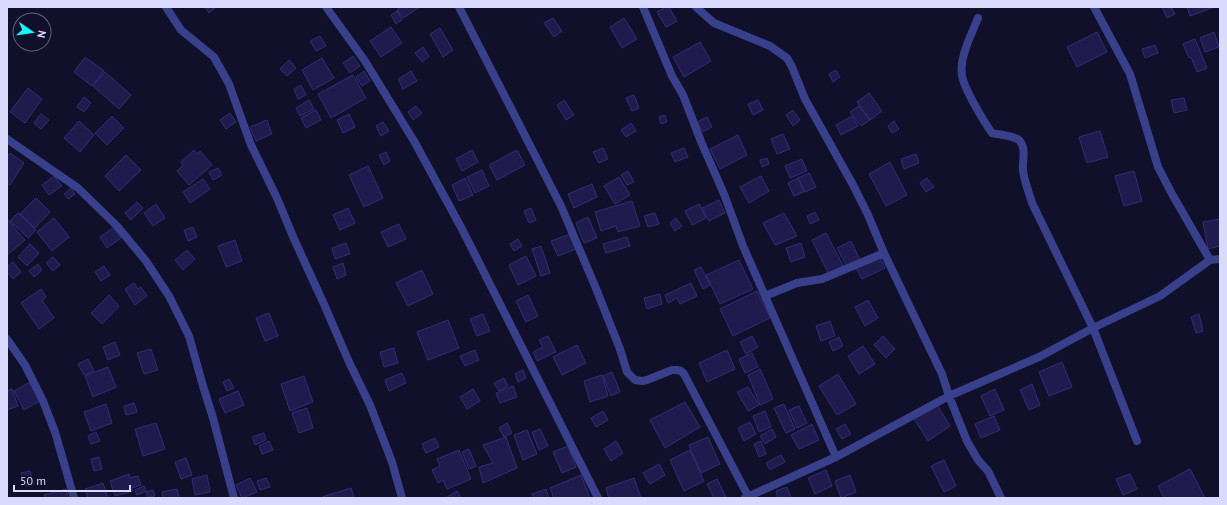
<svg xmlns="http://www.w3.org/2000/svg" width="1227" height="505" viewBox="0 0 1227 505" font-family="'PT Sans',sans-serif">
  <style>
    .building { fill: #1f1b4d; stroke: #322c79 }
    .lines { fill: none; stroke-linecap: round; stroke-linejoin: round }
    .street { stroke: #39408b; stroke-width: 8 }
  </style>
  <rect width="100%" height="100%" fill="#11102b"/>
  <path class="building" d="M205 7H216L209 13Z
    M401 7H420L403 18 397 10Z
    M666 7H669L677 21 666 27 657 12Z
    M1162 7H1170L1171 9 1172 8 1175 14 1167 18Z
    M1187 7H1212V8L1190 16Z
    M397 11 402 20 396 24 391 15Z
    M553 18 562 31 554 37 544 23Z
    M624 18 637 39 622 48 610 27Z
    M391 27 402 43 381 57 370 41Z
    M440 28 453 50 443 57 430 34Z
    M1097 32 1107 52 1077 67 1067 47Z
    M1214 32 1219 47 1205 52 1200 38Z
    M320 36 326 46 316 51 310 41Z
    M1195 39 1207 68 1197 72 1191 57 1189 58 1183 44Z
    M700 42 711 61 684 77 673 57Z
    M1155 45 1158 53 1145 58 1142 49Z
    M423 47 429 56 422 62 415 53Z
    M353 56 360 66 350 73 343 63Z
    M85 57 104 71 92 86 74 72Z
    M322 58 334 78 313 90 302 70Z
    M289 60 296 68 287 76 280 69Z
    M836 70 840 77 833 82 829 74Z
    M364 71 370 81 362 86 356 77Z
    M411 71 417 81 403 89 398 79Z
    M105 72 131 95 119 109 93 86Z
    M353 75 366 98 331 118 318 94Z
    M301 85 306 95 298 99 294 89Z
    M28 88 42 99 25 123 10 112Z
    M869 93 882 111 870 120 857 102Z
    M634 95 639 108 632 111 626 98Z
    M84 97 91 103 84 112 77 107Z
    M1184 98 1187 110 1174 113 1171 100Z
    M309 100 314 109 300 116 296 108Z
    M564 100 574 115 566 120 557 105Z
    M758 100 763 110 753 115 748 104Z
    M416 106 422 113 413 120 408 112Z
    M859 106 870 120 861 126 850 112Z
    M316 110 321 120 306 128 301 118Z
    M793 110 800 120 793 126 786 115Z
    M230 113 236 122 226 129 220 120Z
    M41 114 49 120 41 129 34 123Z
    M349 114 355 127 343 133 337 120Z
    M665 115 667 122 661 124 659 117Z
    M112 116 124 128 107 145 95 133Z
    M852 116 858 126 841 135 836 125Z
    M707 117 712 127 703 132 697 122Z
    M267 120 272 134 256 141 250 127Z
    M79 121 94 135 80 152 64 138Z
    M894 121 899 129 892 133 888 126Z
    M383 122 389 131 381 136 376 126Z
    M631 123 636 131 626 137 621 130Z
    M1100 131 1108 157 1087 163 1079 137Z
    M783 134 790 149 777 154 771 139Z
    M738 135 747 155 720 169 710 149Z
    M603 148 608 159 599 163 593 152Z
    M684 148 688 157 675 162 671 153Z
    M194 150 197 154 200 151 212 165 189 185 177 171 183 165 181 162Z
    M472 150 478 162 462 171 456 159Z
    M517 150 525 165 497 180 489 165Z
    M386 152 390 161 384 165 379 155Z
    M10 153 24 163 10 185 7 183V157Z
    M916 154 919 163 904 169 901 159Z
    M126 155 141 170 119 191 105 176Z
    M767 158 769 164 762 167 760 160Z
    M802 159 807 171 790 178 785 166Z
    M890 162 907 195 886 206 869 174Z
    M368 166 383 198 364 207 349 175Z
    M218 168 222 175 213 180 209 172Z
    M482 170 489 186 475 193 467 177Z
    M628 171 634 182 627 185 621 175Z
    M1134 171 1142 201 1124 206 1115 176Z
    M809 173 816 187 805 192 798 178Z
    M54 176 62 186 49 195 42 185Z
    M761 176 769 191 749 203 740 187Z
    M619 177 630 195 615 204 604 186Z
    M465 178 473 195 459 201 452 185Z
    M798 178 804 192 794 196 788 183Z
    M927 178 934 187 926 192 920 183Z
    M203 179 210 189 190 203 183 192Z
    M592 184 597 197 574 208 568 194Z
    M71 188 75 194 68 199 64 194Z
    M36 198 50 212 35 228 20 214Z
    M719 200 725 213 709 221 702 208Z
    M632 201 640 226 618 232 616 226 601 231 595 212Z
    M137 202 143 208 131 220 125 213Z
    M156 204 165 218 153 226 144 213Z
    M699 204 706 218 692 225 685 211Z
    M348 208 355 223 340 230 333 215Z
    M531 208 536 220 529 223 524 211Z
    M815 212 819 220 810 224 807 216Z
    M18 213 36 230 28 238 10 221Z
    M655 213 659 224 648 227 644 216Z
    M784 213 797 236 775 245 763 223Z
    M588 217 597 238 584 243 576 223Z
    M54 218 69 237 52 251 37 232Z
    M676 218 682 226 675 231 670 223Z
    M7 219 25 240 7 255Z
    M1220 219V246L1208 249 1203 222Z
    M399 224 406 239 388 247 381 232Z
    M193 227 197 237 188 241 184 230Z
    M113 228 121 238 107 248 100 237Z
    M826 233 844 267 829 275 812 240Z
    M570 234 576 249 558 256 551 241Z
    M627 237 630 246 606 253 603 244Z
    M518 239 522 246 514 251 510 244Z
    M235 240 242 261 226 267 218 246Z
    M851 241 860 260 847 267 837 248Z
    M346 243 350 254 335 259 332 248Z
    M801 243 805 257 791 262 786 248Z
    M30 244 39 253 27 266 18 257Z
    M541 246 550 273 541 276 532 249Z
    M187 250 195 259 183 270 175 260Z
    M526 256 536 276 518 285 509 265Z
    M879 256 885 268 862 279 856 268Z
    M53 257 60 265 53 271 46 263Z
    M739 260 753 289 720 304 706 275Z
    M13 262 21 272 13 279 7 272V267Z
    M343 263 346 275 337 279 333 267Z
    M38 264 42 270 34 277 29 271Z
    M104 266 110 275 101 281 95 272Z
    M701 267 710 285 703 289 694 270Z
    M422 270 433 294 408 306 396 283Z
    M134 283 138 289 141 287 147 296 135 305 125 289Z
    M691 283 697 296 680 304 677 298 668 303 665 295Z
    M41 289 46 297 42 300 54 318 39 329 21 303Z
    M757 291 770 318 733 336 720 309Z
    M660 294 662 304 647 309 644 298Z
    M109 295 119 306 102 324 91 313Z
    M528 295 538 316 526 322 516 301Z
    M868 300 878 318 865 326 855 307Z
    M269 313 278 336 265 341 256 318Z
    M483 314 490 331 477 336 470 319Z
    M1199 314 1203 331 1196 333 1191 317Z
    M448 320 459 348 428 360 417 332Z
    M830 321 835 336 821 341 816 326Z
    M548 336 556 352 537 361 533 352 543 347 539 340Z
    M752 336 758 347 746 354 740 342Z
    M883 336 895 349 886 358 874 345Z
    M839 337 843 346 833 351 829 342Z
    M115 342 120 355 108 360 103 347Z
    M577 345 586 363 562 375 553 357Z
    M863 346 875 364 859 374 848 356Z
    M394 348 398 363 384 367 380 352Z
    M151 349 158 370 144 374 137 353Z
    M475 350 479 360 465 366 460 356Z
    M727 350 735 369 707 382 699 363Z
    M752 353 758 367 745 373 739 359Z
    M88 359 94 371 84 375 78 364Z
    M1062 362 1072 387 1049 396 1039 372Z
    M108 367 116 387 93 397 85 376Z
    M760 369 773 399 760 405 748 375Z
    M523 370 526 378 518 382 515 374Z
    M612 372 620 392 611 396 603 376Z
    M402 373 406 383 389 391 385 380Z
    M838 374 856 404 837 415 819 386Z
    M602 375 608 396 590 402 584 381Z
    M304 376 313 402 290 411 281 384Z
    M504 378 508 386 499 391 494 383Z
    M229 379 234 388 227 391 223 382Z
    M30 382 40 401 24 410 14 391Z
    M1032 384 1040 405 1029 410 1020 390Z
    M513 386 517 397 500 403 496 393Z
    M748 387 759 405 748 411 737 392Z
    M12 389 18 406 7 410V391Z
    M473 389 480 401 467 409 460 397Z
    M995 389 1004 410 990 416 981 396Z
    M238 391 244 405 225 413 219 399Z
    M685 402 700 427 665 448 650 420Z
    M134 403 137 412 126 415 124 406Z
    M936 403 950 426 928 441 913 417Z
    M106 404 112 423 91 431 84 412Z
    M784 404 795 429 786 433 774 408Z
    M799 406 807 423 797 428 789 410Z
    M307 408 313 428 299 433 292 413Z
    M603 411 608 420 596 427 591 418Z
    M765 411 771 427 759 432 753 416Z
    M994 416 1000 430 981 438 975 424Z
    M750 422 756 434 744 441 738 428Z
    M156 423 165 449 143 456 135 429Z
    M507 423 512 433 504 437 499 428Z
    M812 424 819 440 799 449 791 435Z
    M845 424 851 434 842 439 836 429Z
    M540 429 548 446 539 450 532 432Z
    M772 429 776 437 765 444 760 436Z
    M527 430 537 454 523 460 514 435Z
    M96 432 100 441 91 444 88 436Z
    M264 433 266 440 255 445 252 437Z
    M506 437 517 468 483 483 479 467 493 463 483 445Z
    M708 437 720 464 701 473 689 445Z
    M435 438 439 447 426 453 422 444Z
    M269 441 273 450 262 454 259 446Z
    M616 441 623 453 611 461 604 449Z
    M761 441 766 454 759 457 754 444Z
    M568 446 576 467 562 473 553 452Z
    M469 449 476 466 469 469 462 452Z
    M459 450 471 479 447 489 443 480 438 483 432 470 440 466 437 459Z
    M690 450 704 481 684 491 670 460Z
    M781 455 785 462 770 470 766 463Z
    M99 457 102 469 94 471 91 459Z
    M186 458 192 475 181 479 175 462Z
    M944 460 956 486 944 492 931 466Z
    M659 464 665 475 650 484 643 473Z
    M1190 469 1205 498H1164L1158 486Z
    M826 470 832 486 815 494 808 478Z
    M30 471 34 484 25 486 21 473Z
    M129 474 130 478 138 476 141 485 132 488 133 491 115 496 110 481Z
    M1130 474 1137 489 1123 495 1116 479Z
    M207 475 210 492 195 495 192 479Z
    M581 475 590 498H554L550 488Z
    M850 475 856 492 841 498 835 481Z
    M250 478 257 492 242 498 236 485Z
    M266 478 270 487 260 490 257 481Z
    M634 478 641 498H609L606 488Z
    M717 479 726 497 725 498H714L707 484Z
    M103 483 108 498H88L85 489Z
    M144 486 146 491 137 495 135 490Z
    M787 487 791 498H778L776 491Z
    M351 488 354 498H323L322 497Z
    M66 489 68 498H45L44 495Z
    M177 489 179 498H163L162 492Z
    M546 489 549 498H534L532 494Z
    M153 490 155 496 148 498 146 492Z
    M457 491 461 498H448L447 497Z"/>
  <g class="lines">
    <path class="street" d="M166 7 181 30 214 57 229 84 251 145 277 198 294 239 323 302 349 362 370 405 392 462 402 498
      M326 7 365 61 414 141 462 229 598 498
      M459 7 561 206 595 286 620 349 627 372 635 380 642 381 647 380 672 370H677L681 371 684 374 748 496
      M643 7 672 76 683 95 702 144 724 194 743 246 765 296 797 283 822 279 884 253
      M696 7 714 23 770 46 787 58 792 67 805 99 852 183 868 215 884 253 942 374 949 396 967 441 978 460 988 471 1001 498
      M1094 7 1130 74 1158 167 1172 194 1210 260
      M978 18C972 33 959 58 962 75 963 87 984 122 992 133 1000 135 1012 135 1019 140 1027 148 1022 161 1023 170 1024 181 1029 192 1032 203L1093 328 1137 441
      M7 139 78 188 117 226 146 261 169 296 189 336 203 386 213 418 234 498
      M765 296 836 457
      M7 339 25 365 43 401 55 432 74 498
      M745 498 836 457 949 396 1039 357 1093 328 1160 296 1210 260 1220 259"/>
  </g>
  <rect width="1227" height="505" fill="none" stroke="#dadaff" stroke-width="16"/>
  <g transform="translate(32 32) rotate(103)"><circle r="19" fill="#11102b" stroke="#616180"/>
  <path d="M0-3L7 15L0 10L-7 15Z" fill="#06fff9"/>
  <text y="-6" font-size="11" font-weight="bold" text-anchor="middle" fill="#dadaff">N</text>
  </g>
  <path d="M14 485v6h116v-6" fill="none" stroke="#dadaff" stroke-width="2"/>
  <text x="20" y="485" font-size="12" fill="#dadaff" stroke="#11102b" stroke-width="3" paint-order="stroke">50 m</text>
</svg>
